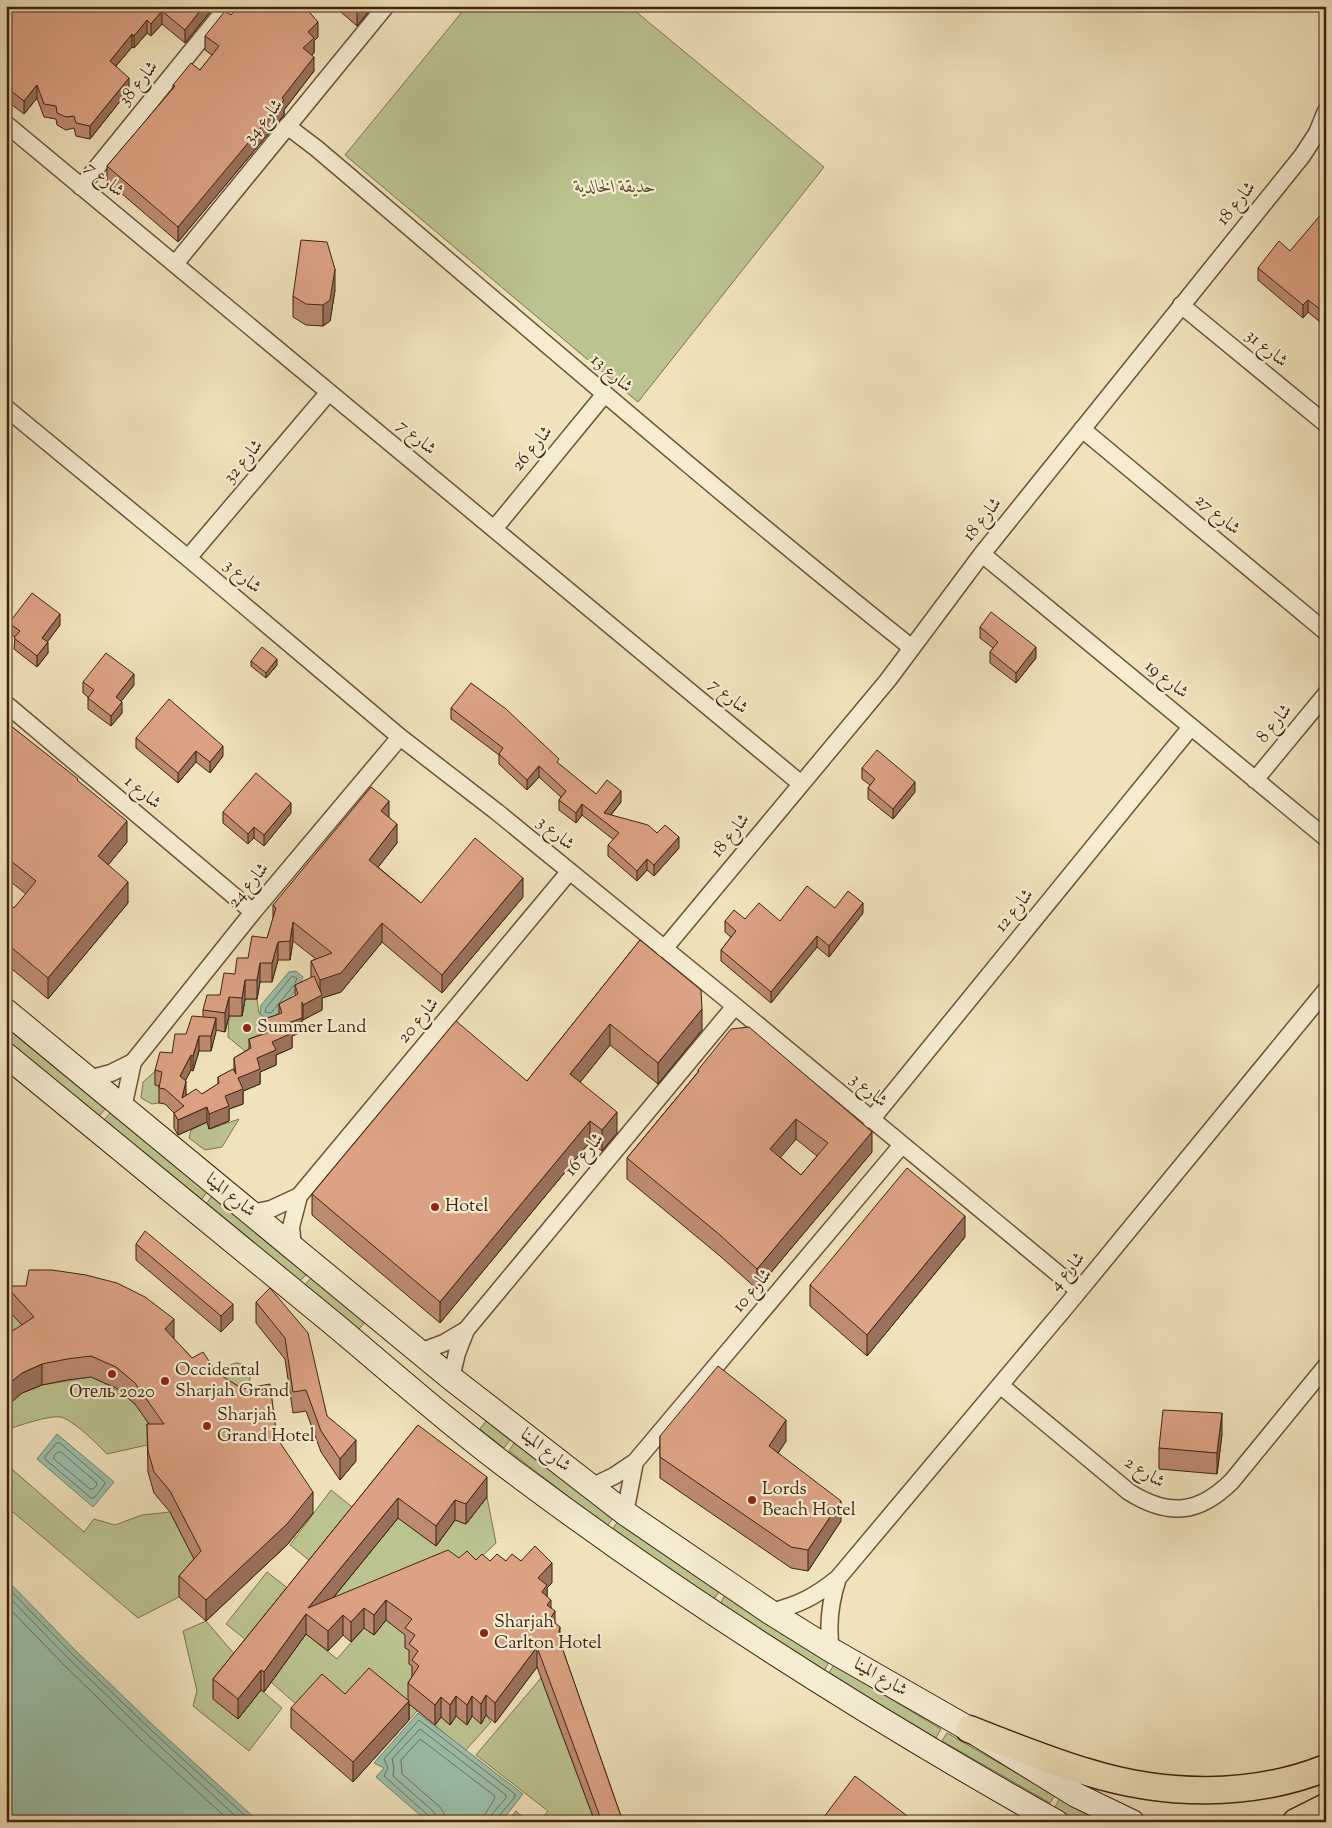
<svg xmlns="http://www.w3.org/2000/svg" width="1332" height="1828" viewBox="0 0 1332 1828" font-family="'Sorts Mill Goudy',Amiri,serif">
  <style>
    .green { fill: #bbc38f; stroke: #7d734e }
    .water { fill: #9bbfaa; stroke: #76816b }
    .lines { fill: none; stroke-linecap: round; stroke-linejoin: round }
    .shore { stroke: #6d715b; stroke-width: 1 }
    .street-casing { stroke: #6b5338; stroke-width: 19 }
    .secondary-casing { stroke: #3f230c; stroke-width: 26 }
    .primary-casing { stroke: #3f230c; stroke-width: 29 }
    .street { stroke: #f5ecd2; stroke-width: 16 }
    .secondary { stroke: #f5ecd2; stroke-width: 24 }
    .primary { stroke: #f0e2ba; stroke-width: 26 }
    .wall { fill: #bd8b71; stroke: #3f230c; fill-rule: evenodd }
    .shaded-wall { fill: #9a715c; stroke: #3f230c }
    .building { fill: #dca283; stroke: #3f230c; fill-rule: evenodd }
    .poi-dot { fill: #8f2418; stroke: #f5ecd2; stroke-width: 2 }
    .labels { text-anchor: middle; dominant-baseline: central; stroke-width: 4.5; stroke-linejoin: round; paint-order: stroke }
    .street-label { font-size: 18px; fill: #3f230c; stroke: #f5ecd2 }
    .park-label { font-size: 18px; font-style: italic; fill: #5e4b2d; stroke: #f5ecd2 }
    .poi-label { font-size: 18px; fill: #3f230c; stroke: #f5ecd2; text-anchor: start }
  </style>
  <rect width="100%" height="100%" fill="#f0e2ba"/>
  <filter id="stains"><feTurbulence type="fractalNoise" baseFrequency=".004" numOctaves="4"/><feColorMatrix values="0 0 0 0 .2 0 0 0 0 .09 0 0 0 0 .02 0 0 0 .5 -.17"/></filter>
  <radialGradient id="worn" r=".72"><stop offset=".6" stop-color="#630" stop-opacity="0"/><stop offset="1" stop-color="#630" stop-opacity=".3"/></radialGradient>
  <path class="green" d="M467 6H629L824 167 638 402 345 155Z
    M245 999H257L259 1013 266 1018 267 1047 245 1051 228 1037 229 1016H242Z
    M10 1029 106 1108 99 1116 6 1039V1033Z
    M160 1067 156 1085 162 1087 159 1103 152 1104 141 1098 143 1082Z
    M111 1112 207 1192 201 1200 104 1120Z
    M239 1119 222 1147 205 1150 189 1138 191 1130 207 1122 210 1129Z
    M212 1196 307 1274 300 1281 206 1204Z
    M311 1278 365 1322 358 1330 305 1285Z
    M11 1313 37 1340 6 1356V1319Z
    M235 1363C252 1362 256 1381 242 1388L226 1381C224 1372 226 1366 235 1363Z
    M91 1377C128 1394 144 1406 157 1445H147L107 1454C97 1444 74 1420 60 1417 50 1415 17 1426 6 1430V1406L22 1393 42 1385Z
    M486 1421 510 1440 504 1448 480 1429Z
    M514 1443 613 1518 607 1526 509 1451Z
    M6 1464 84 1532 94 1519 115 1525 142 1515 170 1512 201 1572 179 1597 138 1618 6 1506Z
    M331 1490 356 1510 314 1564 290 1545Z
    M487 1497 496 1543 459 1578 324 1609 398 1518 436 1546 455 1520 466 1524Z
    M618 1521 720 1590 714 1599 612 1530Z
    M267 1572 290 1590 250 1643 226 1624Z
    M725 1595 829 1662 824 1671 720 1604Z
    M386 1620 412 1639 424 1703 409 1720 305 1712 271 1682 306 1634 337 1659 364 1628 374 1635Z
    M206 1621 242 1663 238 1718 261 1690 282 1708 249 1751 193 1706 197 1691 183 1631Z
    M834 1665 941 1729 936 1738 828 1674Z
    M541 1678 595 1822H540L548 1811 476 1755Z
    M486 1715 491 1722 465 1751 435 1725 441 1717 450 1725 456 1716 467 1724 472 1716Z
    M947 1733 1055 1795 1050 1803 942 1741Z
    M1060 1798 1097 1819 1095 1822H1081L1055 1807Z
    M516 1811 528 1822H507Z"/>
  <path class="water" d="M296 971 303 977C302 983 279 1013 274 1017 268 1020 263 1017 260 1013L261 1005 289 972Z
    M57 1434 114 1482 93 1507 37 1459Z
    M6 1579 76 1651 156 1728 259 1822H6Z
    M418 1713 523 1794 501 1822H428L376 1777 384 1768 374 1763Z"/>
  <g class="lines">
    <path class="shore" d="M294 985 271 1013 265 1012 266 1008 292 976 297 978 295 983
      M57 1443H60L105 1482V1484L94 1498H91L45 1459V1457Z
      M58 1452H61L96 1482 97 1485 93 1489H90L54 1459V1456Z
      M6 1586 72 1654 153 1732 252 1822
      M6 1594 68 1658 149 1736 242 1822
      M6 1605 63 1664 143 1742 231 1822
      M431 1822 429 1816 384 1776 388 1768 384 1759 419 1720 515 1794V1797L498 1817 497 1822
      M437 1822 436 1816 433 1811 393 1776 394 1768 392 1759 420 1729 506 1795V1798L492 1814 491 1822
      M445 1822 444 1814 440 1807 402 1774 401 1760 420 1739 495 1796C493 1805 484 1811 483 1822"/>
    <g class="street-casing">
      <path id="street" d="M6 124 800 783
        M287 126 316 148C513 315 709 486 912 648
        M81 187 228 6
        M175 264 386 6
        M1181 305 1326 424
        M6 408 188 558 400 737 497 812 735 1006 1079 1291
        M1082 429 1326 632
        M494 529 604 395
        M982 554 1326 838
        M188 558 329 392
        M6 704 253 912
        M1255 780 1326 694
        M664 949 888 680 982 554 1302 156 1317 133 1326 111
        M88 1079 111 1073 133 1062 253 912 400 737
        M123 1108 133 1062
        M871 1120 1191 727
        M251 1213 271 1209 299 1196
        M293 1248 291 1227 299 1196 569 872
        M420 1352 444 1343 466 1330
        M451 1378 457 1353 466 1330 735 1006
        M1000 1385 1129 1492C1169 1517 1199 1514 1232 1481L1326 1366
        M591 1487 614 1476 635 1462 901 1146
        M625 1513 635 1462
        M770 1612C799 1605 816 1596 838 1578L1069 1303 1326 990
        M831 1650C827 1624 830 1602 838 1578"/>
    </g>
    <g class="secondary-casing">
      <path id="secondary" d="M6 1011 451 1378 625 1513 770 1612 831 1650 969 1729 1076 1795 1132 1822
        M6 1055C116 1144 225 1235 335 1325 397 1377 457 1430 522 1478 692 1605 871 1718 1056 1822"/>
    </g>
    <g class="primary-casing">
      <path id="primary" d="M969 1729C1008 1744 1047 1760 1087 1772 1164 1796 1250 1798 1326 1768
        M1296 1822 1326 1807"/>
    </g>
    <use href="#street" class="street"/>
    <use href="#secondary" class="secondary"/>
    <use href="#primary" class="primary"/>
  </g>
  <path class="wall" d="M6 6H210V12L185 43 162 24 151 36 147 33 134 48 132 47 116 66 129 90 90 139 76 136 74 128 66 130 57 125 56 119 44 117 37 98 24 114 11 104V101L6 97Z
    M334 6H373L357 26Z
    M231 15 318 37 314 41V53L312 55 314 71 284 110V115L178 242 107 181V166L173 89V85L200 70 212 55 205 50V36Z
    M1326 214V327L1308 312 1303 318 1258 280V268L1290 251Z
    M335 290 330 321 323 326 306 325 293 317V296Z
    M9 623 60 625 47 642 48 653 37 667 14 649 15 637 9 633Z
    M980 627 1036 658 1016 683 990 663V652L993 648 980 638Z
    M251 661 277 665 266 678 251 666Z
    M83 682 134 685 121 701 122 713 111 726 88 709V697L83 693Z
    M451 708 559 765 596 794 621 802 611 815 657 833 679 848 654 876 647 870 637 881 608 856V845L614 840 582 815 576 823 559 810V800L561 797 539 777 527 790 499 764V755L451 719Z
    M6 722 78 781 127 842 108 865 128 903 48 999 6 964V909L14 908 26 894 6 878Z
    M136 738 223 756 210 773 196 762 178 783 136 748Z
    M862 768 915 792 893 819 868 799V788L870 785 862 779Z
    M223 812 291 813 264 846 254 838 248 844 223 823Z
    M389 818 397 843 378 867 421 903 523 897 442 993 382 942 341 992 322 998V1010L302 1020V1032L292 1036V1048L276 1055V1065L260 1072V1084L243 1091V1104L229 1109V1121L209 1129 207 1122 178 1135 174 1128V1113L165 1104 159 1103V1086L155 1085V1070L172 1053 186 1034 203 1017V1010L220 995 235 974 248 958 267 938 273 919V905ZM293 941 316 959 311 961V978L295 985V996L279 1004V1014L265 1019V1033L249 1039V1049L234 1058V1071L218 1077V1084L202 1094 186 1095 185 1081 191 1070 193 1071 199 1051H211L216 1030 225 1032 229 1016H242L245 999H257L260 982H272L278 960H290Z
    M835 908 863 913 829 957 817 947 771 1003 721 961V950L731 937 725 932V921L745 919 780 921Z
    M640 940 702 1030 658 1084 610 1045 580 1082 617 1133 602 1151 590 1142 440 1323 312 1215V1194L527 1081Z
    M698 1070 872 1152 757 1289 720 1256 627 1179V1158L698 1072ZM796 1139 817 1156 801 1175 780 1157Z
    M965 1237 867 1356 810 1306V1285Z
    M136 1244 233 1320 221 1332 136 1260Z
    M6 1286 174 1339 192 1358 217 1373 277 1438 313 1513 287 1545 206 1621 179 1597V1576L194 1559 170 1512 154 1493 148 1472 147 1424H149L135 1404 116 1388 91 1377 67 1380 42 1385 22 1393V1325L6 1308Z
    M270 1288 327 1416 356 1461 340 1480 321 1452 306 1411 293 1413 285 1359 256 1323V1302Z
    M418 1425 487 1497 466 1524 455 1520 436 1546 398 1518 333 1598 459 1558 490 1561H521L552 1583 547 1588V1597L551 1608 560 1642 623 1822H595L537 1667 495 1723 486 1715 481 1724 472 1716 467 1725 456 1716 450 1725 441 1717 435 1725 409 1704V1720L353 1782 291 1728V1708L345 1694 408 1700V1683L412 1677V1666L409 1664V1650L405 1648V1635L386 1620 374 1635 364 1628 351 1642 343 1635 328 1651 306 1634 264 1692 261 1690 238 1719 213 1699V1679Z
    M1222 1434 1217 1474 1159 1469V1448Z
    M660 1436 786 1441 778 1453 841 1521 808 1571 791 1568 660 1478Z"/>
  <path class="shaded-wall" d="M204 6H210V12L185 43V30Z
    M361 6H373L357 26V11Z
    M162 11V24L151 36V24Z
    M147 20V33L134 48V36Z
    M318 22V37L314 41V53L303 62V48L308 32Z
    M132 34V47L110 73V61Z
    M314 57V71L284 110V115L178 242V227Z
    M129 78V90L90 139V126Z
    M37 85V98L24 114V101Z
    M335 269V290L330 321 323 326V305Z
    M1308 300V312L1303 318V305Z
    M60 614V625L42 649V638Z
    M48 642V653L37 667V656Z
    M1036 647V658L1016 683V673Z
    M277 659V665L266 678V673Z
    M134 674V685L116 708V697Z
    M122 702V713L111 726V716Z
    M223 746V756L210 773V762Z
    M196 751V762L178 783V773Z
    M539 766V777L527 790V780Z
    M915 782V792L893 819V809Z
    M621 791V802L605 822 604 813Z
    M389 801V820L381 811Z
    M291 803V813L264 846V835Z
    M582 804V815L576 823V813Z
    M127 821V842L98 877V856Z
    M397 824V843L369 879V860Z
    M254 827V838L248 844V834Z
    M679 837V848L654 876V865Z
    M647 859V870L637 881V871Z
    M523 878V897L442 993V975Z
    M128 882V903L48 999V978Z
    M863 903V913L829 957V946Z
    M293 922V941L290 960V941Z
    M382 923V942L341 992 322 998V1010L303 1020V1005L320 995V980Z
    M817 936V947L771 1003V992Z
    M278 942V960L272 982V963Z
    M260 963V982L257 999V980Z
    M245 980V999L242 1016V998Z
    M229 997V1016L225 1032V1013Z
    M702 1009V1030L658 1084V1063Z
    M216 1018V1032L211 1051V1036Z
    M302 1018V1032L292 1036V1048L276 1055V1065L260 1072V1084L243 1091V1104L229 1109V1121L209 1129V1114L225 1096 238 1078 257 1058 288 1023Z
    M610 1024V1045L570 1095V1074Z
    M199 1036V1051L193 1071V1056Z
    M191 1055V1070L180 1091V1076Z
    M186 1081V1096L182 1098Z
    M207 1107V1122L178 1135V1120Z
    M617 1112V1133L602 1151V1130Z
    M796 1119V1139L770 1170V1149Z
    M590 1121V1142L440 1323V1302Z
    M872 1132V1152L757 1289V1269Z
    M965 1216V1237L867 1356V1335Z
    M233 1304V1320L221 1332V1316Z
    M174 1319V1340L165 1329Z
    M42 1364V1385L22 1393 6 1407V1386L22 1373Z
    M1222 1413V1434L1217 1474V1453Z
    M786 1420V1441L769 1467V1446Z
    M356 1440V1461L340 1480V1459Z
    M487 1477V1497L466 1524V1504Z
    M313 1492V1513L287 1545 206 1621V1600Z
    M398 1498V1518L315 1620 308 1608Z
    M455 1500V1520L436 1546V1526Z
    M841 1501V1521L808 1571V1550Z
    M552 1563V1583L547 1588V1604L551 1600V1617L555 1611V1631L542 1612 538 1578Z
    M386 1600V1620L374 1635V1615Z
    M364 1608V1628L351 1642V1622Z
    M306 1614V1634L264 1692V1672Z
    M343 1615V1635L328 1651V1631Z
    M560 1627V1647L558 1636Z
    M537 1647V1667L495 1723V1703Z
    M261 1670V1690L238 1719V1699Z
    M486 1695V1715L481 1724V1704Z
    M456 1696V1716L450 1725V1705Z
    M472 1696V1716L467 1725V1705Z
    M441 1697V1717L435 1725V1705Z
    M409 1701V1720L353 1782V1762Z"/>
  <path class="building" d="M6 6H204L185 30 162 11 151 24 147 20 134 36 132 34 110 61 129 78 90 126 76 123 74 116 66 117 57 113 56 106 44 104 37 85 24 101 11 91 13 89 6 84Z
    M238 6H304L318 22 308 32 314 38 303 48 314 57 282 98 284 100 178 227 107 166 175 86 173 85 191 63 200 70 219 46 205 36 225 11 231 15Z
    M351 6H361L357 11Z
    M1323 212 1326 214V314L1308 300 1303 305 1258 268 1279 241 1290 251Z
    M301 240 327 242 335 269 330 300 323 305 306 304 293 296Z
    M32 593 60 614 42 638 48 642 37 656 14 638 20 631 9 623Z
    M991 612 1036 647 1016 673 990 652 998 642 980 627Z
    M262 647 277 659 266 673 251 661Z
    M106 653 134 674 116 697 122 702 111 716 88 698 94 690 83 682Z
    M471 683 506 709 559 759 557 762 596 794 607 780 621 791 604 813 648 825 657 833 665 825 679 837 654 865 647 859 637 871 608 845 619 833 582 804 576 813 559 800 566 791 539 766 527 780 499 754 503 748 451 708Z
    M169 699 223 746 210 762 196 751 178 773 136 738Z
    M6 722 78 779 77 780 127 821 98 856 128 882 48 978 6 943V909L10 905 14 908 36 881 6 857V844L8 842 6 841Z
    M877 750 915 782 893 809 868 788 875 779 862 768Z
    M256 773 291 803 264 835 254 827 248 834 223 812Z
    M371 787 389 801 381 811 397 824 369 860 421 903 475 838 523 878 442 975 382 923 341 973 320 980 311 961 332 953 293 922 290 941 278 942 272 963H260L257 980H245L242 998 229 997 225 1013 203 1010 207 995H220L224 973 235 974 237 958H248L252 936 267 938 276 908 273 905Z
    M807 886 835 908 848 891 863 903 829 946 817 936 771 992 721 950 736 931 725 921 734 910 745 919 759 903 780 921Z
    M640 940 701 990 702 1009 658 1063 610 1024 570 1074 617 1112 602 1130 590 1121 440 1302 312 1194 456 1021 527 1081Z
    M314 976 322 995 303 1005 302 1002V1018L288 1023 292 1033 272 1042 276 1050 257 1058 260 1069 238 1078 243 1089 225 1096 229 1106 209 1114 207 1107 178 1120 174 1113 184 1106 165 1089 159 1088 162 1072 155 1070 160 1052 172 1053 175 1034H186L192 1016 216 1018 211 1036H199L193 1056 191 1055 180 1076 186 1081 182 1098 196 1089 202 1094 219 1083 218 1077 233 1069 236 1074 234 1058 251 1048 249 1039 267 1033 265 1019 282 1013 279 1004 298 994 295 985Z
    M749 1027 872 1132 757 1269 720 1235 627 1158 699 1071 698 1070 731 1029ZM796 1119 828 1143 801 1175 770 1149Z
    M907 1168 965 1216 867 1335 810 1285Z
    M145 1231 233 1304 221 1316 136 1244Z
    M29 1270H52L86 1275 117 1283 145 1297 174 1319 165 1329 192 1358 203 1352 217 1373 243 1389 270 1384 277 1438 313 1492 287 1524 206 1600 179 1576 201 1551 170 1491 154 1472 148 1451 147 1424H164L135 1383 116 1367 91 1356 67 1359 42 1364 22 1373 6 1386V1335L34 1317 6 1286H26Z
    M270 1288 308 1333 327 1416 356 1440 340 1459 321 1431 306 1390 293 1392 285 1338 256 1302Z
    M718 1366 786 1420 769 1446 841 1501 808 1550 791 1547 660 1457V1436Z
    M1163 1410 1222 1413 1217 1453 1159 1448Z
    M418 1425 487 1477 466 1504 455 1500 436 1526 398 1498 308 1608 448 1550 459 1558 467 1551 476 1560 482 1554 490 1561 497 1554 506 1561 512 1554 521 1561 535 1546 552 1563 538 1578 547 1585 542 1592 551 1600 547 1605 555 1611 550 1619 560 1627 558 1636 623 1822H602L537 1647 495 1703 486 1695 481 1704 472 1696 467 1705 456 1696 450 1705 441 1697 435 1705 408 1683 419 1666 412 1660 418 1651 409 1644 415 1635 405 1628 412 1619 386 1600 374 1615 364 1608 351 1622 343 1615 328 1631 306 1614 264 1672 261 1670 238 1699 213 1679Z
    M369 1668 409 1701 353 1762 291 1708 322 1674 345 1694Z
    M855 1776 915 1822H820Z"/>
  <g class="poi-dot">
    <circle cx="247" cy="1028" r="5"/>
    <circle cx="435" cy="1207" r="5"/>
    <circle cx="112" cy="1374" r="5"/>
    <circle cx="165" cy="1381" r="5"/>
    <circle cx="207" cy="1426" r="5"/>
    <circle cx="752" cy="1500" r="5"/>
    <circle cx="484" cy="1633" r="5"/>
  </g>
  <g class="labels">
    <g class="street-label">
      <text transform="translate(139 84) rotate(-51)">شارع 38</text>
      <text transform="translate(264 122) rotate(-51)">شارع 34</text>
      <text transform="translate(104 180) rotate(40)">شارع 7</text>
      <text transform="translate(1237 204) rotate(-51)">شارع 18</text>
      <text transform="translate(1266 349) rotate(39)">شارع 31</text>
      <text transform="translate(611 374) rotate(41)">شارع 13</text>
      <text transform="translate(416 438) rotate(40)">شارع 7</text>
      <text transform="translate(533 449) rotate(-50)">شارع 26</text>
      <text transform="translate(244 462) rotate(-50)">شارع 32</text>
      <text transform="translate(1217 515) rotate(40)">شارع 27</text>
      <text transform="translate(983 520) rotate(-51)">شارع 18</text>
      <text transform="translate(242 577) rotate(40)">شارع 3</text>
      <text transform="translate(1166 680) rotate(39)">شارع 19</text>
      <text transform="translate(728 697) rotate(40)">شارع 7</text>
      <text transform="translate(1275 724) rotate(-50)">شارع 8</text>
      <text transform="translate(142 793) rotate(40)">شارع 1</text>
      <text transform="translate(555 834) rotate(40)">شارع 3</text>
      <text transform="translate(731 836) rotate(-51)">شارع 18</text>
      <text transform="translate(249 886) rotate(-50)">شارع 24</text>
      <text transform="translate(1015 911) rotate(-51)">شارع 12</text>
      <text transform="translate(419 1021) rotate(-50)">شارع 20</text>
      <text transform="translate(868 1091) rotate(40)">شارع 3</text>
      <text transform="translate(585 1155) rotate(-50)">شارع 16</text>
      <text transform="translate(230 1196) rotate(39)">شارع المينا</text>
      <text transform="translate(1068 1272) rotate(-50)">شارع 4</text>
      <text transform="translate(753 1291) rotate(-50)">شارع 10</text>
      <text transform="translate(545 1451) rotate(38)">شارع المينا</text>
      <text transform="translate(1144 1473) rotate(32)">شارع 2</text>
      <text transform="translate(880 1678) rotate(30)">شارع المينا</text>
    </g>
    <g class="park-label">
      <text x="615" y="188">حديقة الخالدية</text>
    </g>
    <g class="poi-label">
      <text x="257" y="1028">Summer Land</text>
      <text x="445" y="1207">Hotel</text>
      <text x="175" y="1371">Occidental<tspan x="175" dy="21">Sharjah Grand</tspan></text>
      <text x="112" y="1393" text-anchor="middle">Отель 2020</text>
      <text x="217" y="1416">Sharjah<tspan x="217" dy="21">Grand Hotel</tspan></text>
      <text x="762" y="1490">Lords<tspan x="762" dy="21">Beach Hotel</tspan></text>
      <text x="494" y="1623">Sharjah<tspan x="494" dy="21">Carlton Hotel</tspan></text>
    </g>
  </g>
  <rect width="1332" height="1828" fill="none" stroke="#f0e2ba" stroke-width="25"/>
  <rect x="8" y="8" width="1317" height="1813" fill="none" stroke="#3f230c" stroke-width="2.5"/>
  <rect x="12" y="12" width="1307" height="1803" fill="none" stroke="#3f230c"/>
  <rect width="100%" height="100%" filter="url(#stains)"/>
  <rect width="100%" height="100%" fill="url(#worn)"/>
</svg>
